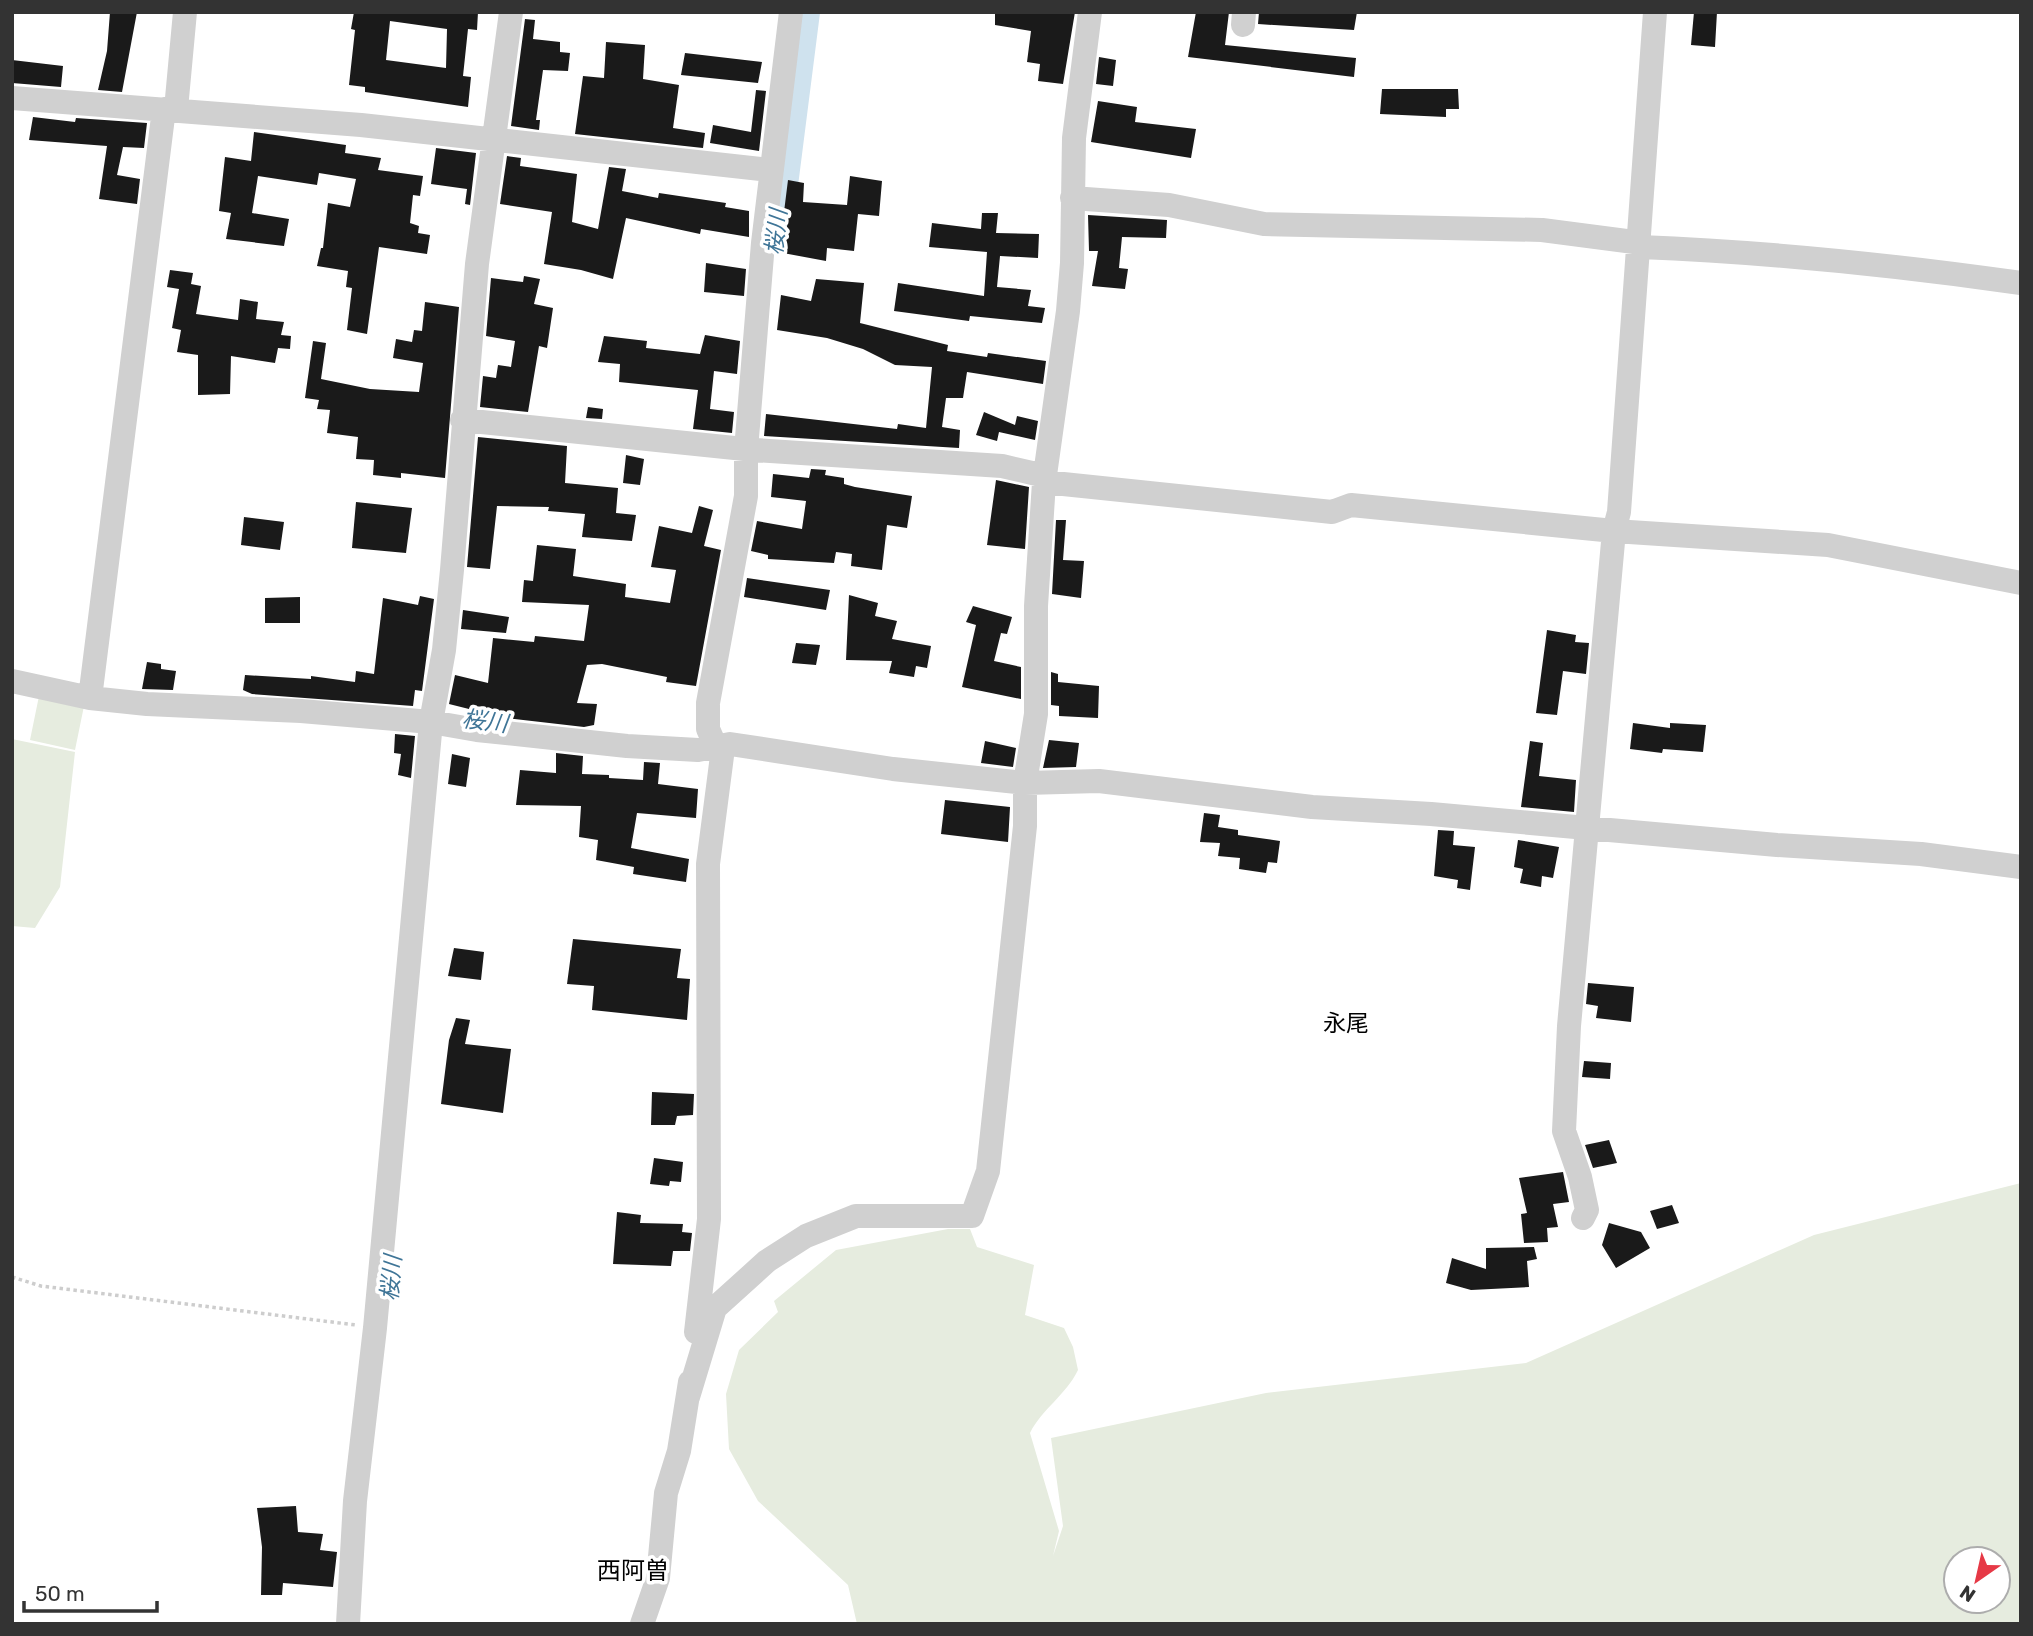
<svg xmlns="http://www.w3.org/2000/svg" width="2033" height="1636" viewBox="0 0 2033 1636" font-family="Rubik,'Noto Sans JP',sans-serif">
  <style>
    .green { fill: #e6ecdf; fill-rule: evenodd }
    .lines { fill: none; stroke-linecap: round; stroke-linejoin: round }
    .river { stroke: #cfe2ee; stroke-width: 32 }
    .building { fill: #1a1a1a; fill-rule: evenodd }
    .path { stroke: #cdcdcd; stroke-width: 3.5; stroke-dasharray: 3.5 3.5; stroke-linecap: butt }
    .minor { stroke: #d0d0d0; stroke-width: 24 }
    .labels { text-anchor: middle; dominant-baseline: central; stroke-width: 7; stroke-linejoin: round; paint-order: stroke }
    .water-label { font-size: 23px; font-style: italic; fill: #3f7597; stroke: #fff }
    .neighbourhood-label { font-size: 23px; fill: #000; stroke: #fff }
    .quarter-label { font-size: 24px; fill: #000; stroke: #fff }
  </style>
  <rect width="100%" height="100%" fill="#fff"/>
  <path class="green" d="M39 696 84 706 75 750 30 740Z
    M12 739 75 752 60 887 35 928 12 926Z
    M2021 1183V1624H857L848 1585 758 1501 729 1449 726 1394 739 1350 778 1312 774 1301 836 1250 948 1229H970L977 1247 1034 1265 1025 1315 1064 1328 1073 1347 1078 1370C1066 1395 1042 1409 1030 1433L1059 1531 1053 1556 1063 1526 1051 1438 1266 1393 1526 1363 1814 1235ZM1998 1559V1601H1956V1559Z"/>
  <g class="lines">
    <path class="river" d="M776 232 804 12"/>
  </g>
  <path class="building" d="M110 12H137L122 92 98 90 107 51Z
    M354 12H478L477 30 468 29 463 76 471 77 468 107 365 92V87L349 85 355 30 351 29ZM390 21 447 29 446 68 386 60Z
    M995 12H1075L1063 84 1038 81 1040 64 1027 62 1031 31 995 25Z
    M1196 12H1229L1225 45 1356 58 1354 77 1188 57Z
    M1259 12H1357L1354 30 1258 24Z
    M1694 12H1717L1715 47 1691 45Z
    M525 19 535 20 533 39 560 42V52L570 53 568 71 543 70 536 120H540L539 130 511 126Z
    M606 42 645 45 643 79 679 85 673 128 705 133 703 148 575 134 583 76 604 78Z
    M685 53 762 62 758 83 681 75Z
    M1099 57 1116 60 1113 86 1096 84Z
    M12 60 63 66 61 87 12 83Z
    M1382 89H1458L1459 109H1446V117L1380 114Z
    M756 90 766 91 759 151 710 143 713 125 751 132Z
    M1098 101 1137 107 1135 122 1196 129 1191 158 1091 142Z
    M33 117 75 122 76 118 147 123 144 148 123 147 117 175 140 179 137 204 99 199 107 146 29 140Z
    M254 132 346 145 345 153 381 158 378 170 423 176 420 196 413 195 410 223 419 226 418 233 430 235 427 254 379 247 367 334 347 330 352 288 346 287 348 271 317 266 321 248H323L328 203 350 207 356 179 319 173 317 185 258 176 252 213 289 219 284 246 226 239 231 213 219 211 225 157 251 161Z
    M436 148 476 153 470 205 465 204 467 189 431 184Z
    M507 156 521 158 520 166 577 174 572 222 598 229 609 167 626 169 622 191 658 198 659 193 726 203 725 207 749 211V237L701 229 700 234 626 218 613 279 581 270 544 264 552 212 500 204Z
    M850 176 882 181 879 216 858 214 854 251 827 248 826 261 783 253 788 220H783L788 180 804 183 803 202 847 205Z
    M982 213H998L996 233 1039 234 1038 258 1000 256 997 287 1031 290 1028 306 1045 308 1042 323 970 316 969 321 894 311 898 283 984 296 987 252 929 247 932 223 981 229Z
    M1088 215 1167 220 1166 238 1122 237 1119 268 1128 269 1125 289 1092 286 1098 251H1089Z
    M706 263 746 269 744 296 704 292Z
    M170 270 193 273 191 284 201 286 196 314 238 320 240 299 258 302 256 319 284 322 281 335 291 336 290 349 278 348 275 363 231 356 230 394 198 395V355L177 352 181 330 172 328 179 289 167 287Z
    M524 276 540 279 534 304 553 308 547 348 539 346 528 412 480 407 483 376 496 378 498 365 511 367 515 341 486 336 491 278 523 282Z
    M816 279 864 283 860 323 948 345 947 351 987 357 988 353 1046 361 1043 384 967 372 963 398H946L942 427 960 430 959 448 764 436 766 414 897 429 898 424 926 428 932 367 895 365 863 349 827 338 777 330 781 295 811 301Z
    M425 302 459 307 445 478 401 473V478L373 475 374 460 356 459 358 437 327 433 330 410 317 409 319 400 305 398 313 341 326 343 321 379 370 389 419 392 423 363 393 358 396 339 412 342 414 330 422 331Z
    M705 335 740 341 737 374 714 371 710 409 734 412 732 433 693 429 698 390 619 382 620 364 598 362 604 336 647 341 646 348 700 354Z
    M588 407 603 409 602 419 586 418Z
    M984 412 1015 425 1017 416 1038 421 1035 440 999 432 997 441 976 435Z
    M478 437 567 446 565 483 618 488 616 513 636 515 632 541 582 537 585 514 548 511 549 507 497 506 490 569 467 567Z
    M626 455 644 459 640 485 623 483Z
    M811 469 826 470 825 475 844 478V484L855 487 912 496 907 528 887 525 882 570 851 566 852 554 836 552 834 563 768 559V555L751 551 757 521 802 529 806 501 771 497 773 474 809 478Z
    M996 480 1029 487 1025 549 987 545Z
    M356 502 412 508 406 553 352 548Z
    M699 506 713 510 704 546 721 550 696 686 666 682 667 677 602 664 587 665 577 703 597 704 594 725 584 727 479 715 468 713 469 709 449 704 455 675 488 683 493 638 534 642 535 636 584 641 589 605 522 602 524 580 533 581 537 545 576 549 573 576 626 584 625 597 670 603 676 570 651 567 659 526 692 533Z
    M244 517 284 522 280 550 241 545Z
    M1056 520H1066L1063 560 1084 561 1081 598 1052 594Z
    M747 578 830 590 826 610 744 597Z
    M849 595 878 603 875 616 897 621 892 639 931 646 927 668 916 666 914 677 889 673 892 661 846 660Z
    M420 596 434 599 422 691 415 690 413 706 252 694 243 690 245 675 311 679V676L355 682 356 671 374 674 383 598 418 605Z
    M300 597V623H265V598Z
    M973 606 1012 617 1007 634 1001 633 994 661 1021 667V699L962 687 976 625 966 622Z
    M463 610 509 617 506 633 461 629Z
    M1547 630 1576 635 1575 642 1589 643 1586 674 1563 671 1557 715 1536 713Z
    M796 643 820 645 816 665 792 663Z
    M147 662 161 664V669L176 671 173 690 142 689Z
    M1051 672 1058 674V682L1099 686 1098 718 1059 716V706L1051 705Z
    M1633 723 1670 728V723L1706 725 1703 752 1663 749 1662 753 1630 749Z
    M395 734 415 736 411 778 398 775 401 754 394 753Z
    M1049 740 1079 743 1076 767 1043 768Z
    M985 741 1016 748 1013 767 981 763Z
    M1530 741 1543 743 1539 776 1576 780 1574 812 1521 807Z
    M556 753 583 756 582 774 609 775V778L643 780 644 762 660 763 658 784 698 789 696 818 637 813 631 848 689 859 686 882 633 874 634 867 596 860 598 840 579 837 581 806 516 805 520 770 556 773Z
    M452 754 470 758 466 787 448 784Z
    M945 800 1010 807 1008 842 941 834Z
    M1204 813 1220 815 1218 827 1238 830V835L1280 841 1277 863 1268 862 1266 873 1239 869 1240 858 1218 856 1220 843 1200 842Z
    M1438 830 1454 831 1453 845 1475 847 1470 890 1457 888 1458 880 1434 876Z
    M1518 840 1559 847 1553 878 1542 876 1541 887 1520 883 1523 869 1514 867Z
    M573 939 681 949 677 978 690 979 687 1020 592 1010 594 986 567 984Z
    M454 948 484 952 481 980 448 976Z
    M1588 983 1634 987 1631 1022 1596 1018 1598 1006 1586 1004Z
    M456 1018 470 1020 465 1044 511 1049 503 1113 441 1104 449 1040Z
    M1584 1061 1611 1063 1610 1079 1582 1077Z
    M652 1092 694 1094 693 1115 677 1116 675 1125H651Z
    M1609 1140 1617 1163 1593 1168 1585 1145Z
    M654 1158 683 1162 681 1182 670 1181 669 1186 650 1184Z
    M1563 1172 1569 1202 1553 1204 1558 1227 1547 1228 1548 1242 1524 1243 1521 1214 1527 1213 1519 1178Z
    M1672 1205 1679 1223 1657 1229 1650 1211Z
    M617 1212 641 1215 640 1223 683 1224 682 1232 692 1233 690 1251H673L671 1266 613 1264Z
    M1609 1223 1641 1232 1650 1248 1616 1268 1602 1245Z
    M1534 1247 1537 1259 1527 1261 1529 1287 1471 1290 1446 1283 1452 1258 1486 1269V1248Z
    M296 1506 298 1532 323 1534 320 1550 337 1552 333 1587 283 1583 282 1595H261L262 1547 257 1508Z"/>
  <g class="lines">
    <path class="path" d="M12 1277 41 1286 356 1325"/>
    <path class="minor" d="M1243 25 1244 12
      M12 98 361 125 770 170
      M176 109 185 12
      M1072 198 1169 205 1264 224 1542 230 1634 242 1640 247C1767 252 1894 265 2021 283
      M462 420 754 450 1002 466 1045 476
      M1044 482 1332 512 1351 505 1614 531 1828 545 2021 583
      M12 681 90 698 147 704 301 711 431 722 477 730 627 746 698 750 730 744 893 769 1025 783 1099 781 1312 807 1431 814 1777 845 1921 854 2021 867
      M90 698 164 109
      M716 747 708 729V703L746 496V450L763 243 791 12
      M1583 1218 1587 1210 1580 1177 1564 1131 1569 1026 1614 531 1619 512 1655 12
      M696 1332 709 1219 708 864 722 756 720 746
      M688 1397 715 1308 767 1261 806 1236 856 1216H972L988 1171 1025 826V783L1036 714V606L1044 482 1068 311 1072 263 1074 138 1090 12
      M348 1624 355 1501 375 1328 431 722 444 650 452 570 477 264 511 12
      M642 1624 658 1578 666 1493 679 1451 690 1382"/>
  </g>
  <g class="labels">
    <g class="water-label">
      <text transform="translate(776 232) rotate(-84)">桜川</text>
      <text transform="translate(485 721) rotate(7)">桜川</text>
      <text transform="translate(391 1278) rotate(-85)">桜川</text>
    </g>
    <g class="neighbourhood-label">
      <text x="1346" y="1023">永尾</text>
    </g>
    <g class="quarter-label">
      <text x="633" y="1571">西阿曽</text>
    </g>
  </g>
  <rect width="2033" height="1636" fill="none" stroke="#333333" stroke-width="28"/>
  <g transform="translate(1977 1580) rotate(214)"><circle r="33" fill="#ffffff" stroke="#adadad" stroke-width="2"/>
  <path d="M0-5L12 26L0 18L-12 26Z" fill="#e63946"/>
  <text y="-10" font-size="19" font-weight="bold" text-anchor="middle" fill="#333333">N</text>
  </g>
  <path d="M24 1601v10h133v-10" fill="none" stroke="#333333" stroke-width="3.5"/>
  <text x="35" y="1601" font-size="21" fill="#333333" stroke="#ffffff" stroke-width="5" paint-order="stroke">50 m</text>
</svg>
